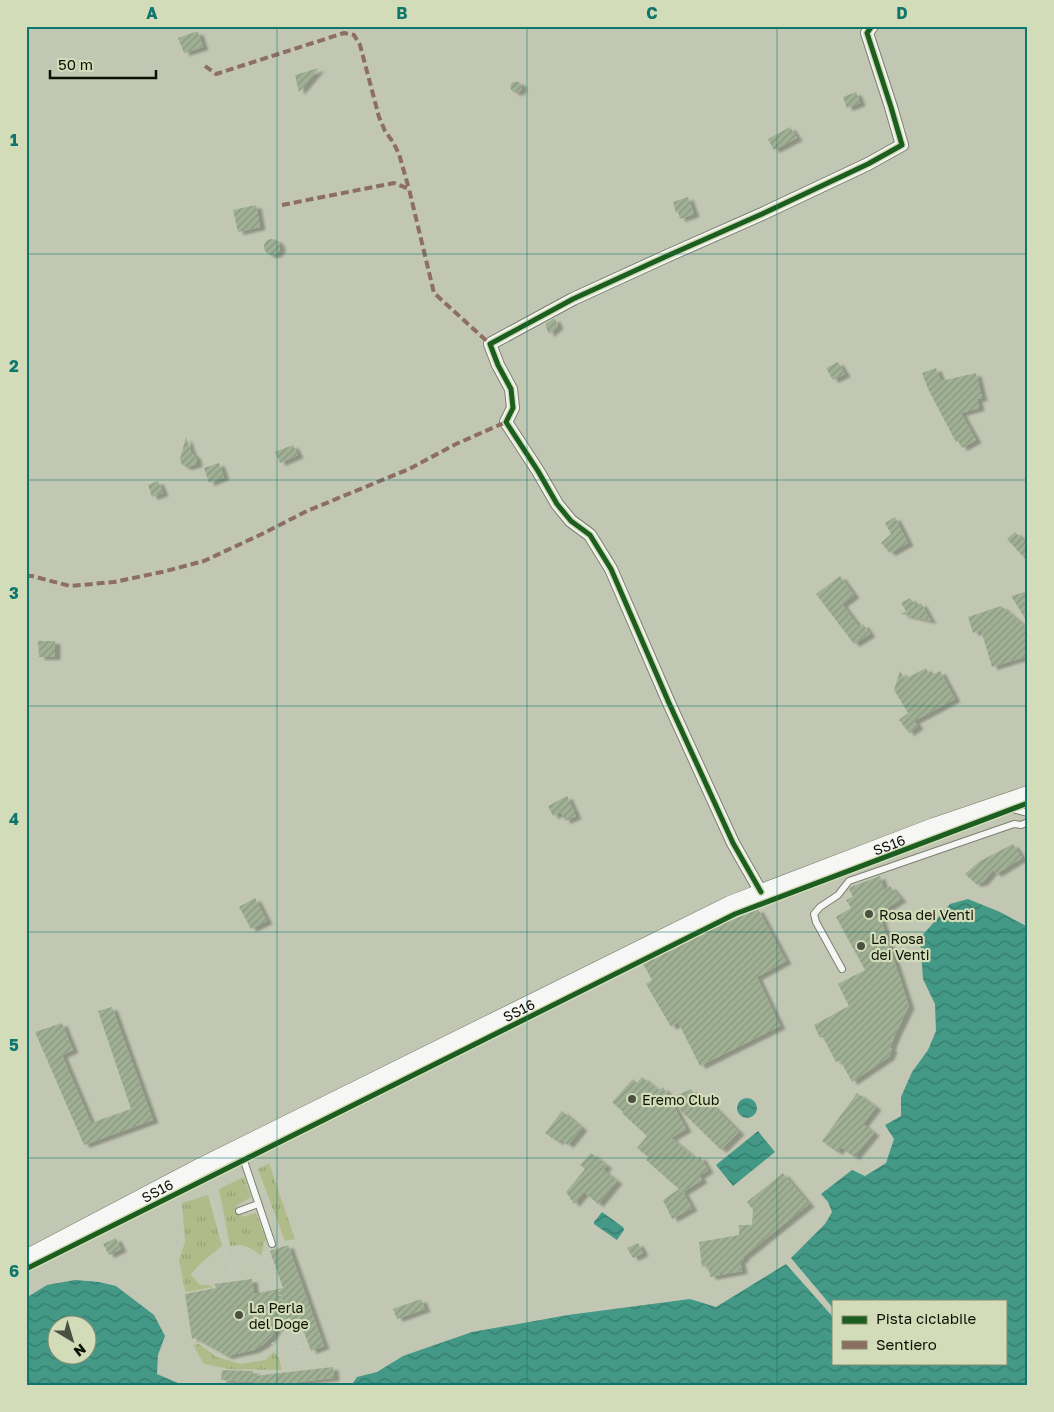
<svg xmlns="http://www.w3.org/2000/svg" width="1054" height="1412" viewBox="0 0 1054 1412" font-family="'Golos Text',sans-serif">
  <style>
    .grass { fill: url(#grass-tufts) }
    .water { fill: url(#water-waves); fill-rule: evenodd }
    .building { fill: url(#building-hatch); filter: url(#shadow) }
    .lines { fill: none; stroke-linecap: round; stroke-linejoin: round }
    .lane-casing { stroke: #7c8071; stroke-width: 8 }
    .street-casing { stroke: #7c8071; stroke-width: 14 }
    .secondary-casing { stroke: #7c8071; stroke-width: 19 }
    .path { stroke: #cbcdc7; stroke-width: 2.5; stroke-dasharray: 1 4; stroke-linecap: butt }
    .lane { stroke: #f6f7f4; stroke-width: 6 }
    .street { stroke: #f6f7f4; stroke-width: 12 }
    .secondary { stroke: #f6f7f4; stroke-width: 18 }
    .quiet { stroke: #8d6e63; stroke-width: 4; stroke-dasharray: 8 4; stroke-linecap: butt }
    .cycleway-casing { stroke: #d3dcb8; stroke-width: 8 }
    .cycleway { stroke: #1b5e20; stroke-width: 5 }
    .grid { fill: none; stroke: #0f766e; stroke-width: 1; stroke-opacity: 0.55 }
    .poi-dot { fill: #4c5041; stroke: #d3dcb8; stroke-width: 2 }
    .labels { text-anchor: middle; dominant-baseline: central; stroke-width: 4.5; stroke-linejoin: round; paint-order: stroke }
    .street-label { font-size: 14px; fill: #0d1004; stroke: #d3dcb8 }
    .poi-label { font-size: 14px; fill: #0d1004; stroke: #d3dcb8; text-anchor: start }
    .neatline { fill: none; stroke: #0f766e; stroke-width: 2 }
    .grid-label { font-size: 16px; text-anchor: middle; font-weight: bold; fill: #0f766e }
  </style>
  <defs>
    <pattern id="grass-tufts" width="24" height="20" patternUnits="userSpaceOnUse" patternTransform="scale(1.25)"><rect width="24" height="20" fill="#b0bb8a"/><path d="M3 7l-1-3M5 7V3M7 7l1-3M15 17l-1-3M17 17v-4M19 17l1-3" fill="none" stroke="#96a075"/></pattern>
    <pattern id="water-waves" width="16" height="10" patternUnits="userSpaceOnUse" patternTransform="scale(1.25)"><rect width="16" height="10" fill="#439886"/><path d="M0 5q4-4 8 0t8 0" fill="none" stroke="#367b6b"/></pattern>
    <pattern id="building-hatch" width="6" height="6" patternUnits="userSpaceOnUse" patternTransform="scale(1.25)"><rect width="6" height="6" fill="#9fb094"/><path d="M-1 1l2-2M0 6l6-6M5 7l2-2" fill="none" stroke="#88967e"/></pattern>
    <filter id="shadow"><feDropShadow dx="5.5" dy="3" stdDeviation="1" flood-color="#0004"/></filter>
  </defs>
  <rect width="100%" height="100%" fill="#c2c7b3"/>
  <path class="grass" d="M269 1163 295 1239 285 1241 258 1169Z
    M244 1177 251 1197 236 1206 242 1217 256 1213 266 1240 264 1242 262 1254 260 1255C248 1246 245 1244 230 1246L219 1189Z
    M208 1195 222 1246C213 1253 196 1266 191 1275L200 1285H209L213 1287 187 1292 185 1290 179 1260 185 1242 182 1203Z
    M199 1344 217 1357 241 1364 265 1360 274 1352 279 1358 282 1370 229 1369 204 1364 193 1345Z"/>
  <path class="water" d="M968 899 1000 912 1028 927V1386H351L357 1377 377 1372 403 1356 472 1332 568 1315 690 1299 716 1307 786 1264 833 1317V1363H1005V1301H833V1308L791 1258 825 1224 832 1212 828 1202 821 1194 852 1170 865 1176 886 1163 894 1139 885 1125 901 1116V1097L912 1072 928 1050 936 1031 935 1004 923 979 920 938 950 904Z
    M737 1108a10 10 0 1 1 20 0a10 10 0 1 1-20 0Z
    M758 1131 775 1152 733 1186 716 1165Z
    M602 1212 623 1227 624 1230 617 1240 594 1224V1222Z
    M75 1280 99 1282 116 1286 154 1315 165 1336 158 1355 157 1374 185 1386H26V1298L47 1285ZM88 1324V1354H58V1324Z"/>
  <path class="building" d="M195 32H198L203 47 184 53 178 38Z
    M319 68 299 92 295 75Z
    M510.5 87a5.5 5.5 0 1 1 11 0a5.5 5.5 0 1 1-11 0Z
    M856 92 860 103 847 108 843 97Z
    M790 127 797 138 774 150 768 139Z
    M688 197 694 214 680 219 678 212 676 213 673 202Z
    M256 205 260 227 238 232 233 210Z
    M264 247a8 8 0 1 1 16 0a8 8 0 1 1-16 0Z
    M553 319H555L558 326 549 334 546 327V324Z
    M838 362 845 374 833 380 826 368Z
    M936 368 941 381 976 373 982 398 977 399 979 408 961 413 976 440 962 448 958 441 956 442 928 389 922 373Z
    M186 437 191 452 196 457 197 464 187 467 182 465 180 459Z
    M293 445 298 455 280 463 275 452Z
    M219 463 224 477 209 483 204 468Z
    M158 481 163 493 152 497 148 485Z
    M895 517 908 543 890 553 881 543 891 534 885 523Z
    M1015 532 1028 545V562L1007 539Z
    M840 576 854 595 842 604 859 627 863 624 870 634 854 644 816 594Z
    M1028 591V623L1011 596Z
    M910 598 916 606 921 603 931 621 901 614 906 611 901 603Z
    M1001 606 1028 629V656L992 667 981 630 973 633 968 617Z
    M38 641H55V657H39Z
    M926 668 930 676 940 671 955 699 914 721 918 726 909 733 899 720 908 713 894 690 900 671 905 679Z
    M567 796 576 816 565 821 561 812 553 816 548 806Z
    M1013 844 1022 858 996 874 993 870 983 882 976 884 965 874 980 861Z
    M880 876 884 890 890 886 901 899 887 908 889 912 881 920 909 1006 895 1035 890 1048 892 1049 889 1057 852 1082 840 1060 836 1062 823 1037 820 1038 814 1025 849 1006 838 984 865 970 836 917 851 908 846 900 853 897 849 889 851 887Z
    M255 898 267 921 251 929 239 907Z
    M758 909 786 961 757 977 780 1026 700 1066 678 1022 671 1027 646 984 652 980 642 962 694 936Z
    M112 1007 153 1120 84 1145 35 1032 62 1023 73 1050 62 1055 91 1123 131 1109 98 1011Z
    M642 1077 659 1091 663 1087 670 1099 691 1089 695 1096 700 1093 739 1132 721 1150 671 1101 686 1129 671 1138 696 1159 700 1156 708 1170 699 1176 702 1180 683 1192 692 1208 672 1219 663 1200 679 1189 646 1160 648 1157 637 1148 647 1136 622 1113 623 1112 612 1102 633 1079 637 1083Z
    M857 1093 876 1107 863 1124 874 1133 854 1157 841 1147 837 1152 822 1141Z
    M562 1111 582 1128 568 1145 560 1139 558 1142 545 1133Z
    M591 1153 607 1166 603 1170 617 1181 598 1204 584 1192 574 1204 566 1192 585 1169 580 1165Z
    M783 1173 809 1204 743 1257 744 1259 740 1260 742 1271 710 1277 708 1266 702 1267 699 1242 739 1235V1225H752L753 1210 747 1202Z
    M116 1238 121 1249 109 1255 103 1244Z
    M638 1243 643 1253 633 1258 627 1248Z
    M288 1245 324 1346 311 1351 300 1322 277 1327 271 1337 264 1344 254 1350 227 1356 195 1338 192 1339 185 1294 216 1288 215 1284 252 1279 254 1294 283 1288 270 1251Z
    M421 1299 425 1309 397 1319 393 1309Z
    M333 1367 334 1378 282 1384 221 1380 222 1370 253 1371 254 1376Z"/>
  <g class="lines">
    <g class="lane-casing">
      <path id="lane" d="M1008 808 1028 813
        M842 969 816 922 814 914 820 907 838 895 849 881 1014 824 1021 825 1028 822
        M240 1149 272 1244
        M239 1211 258 1204"/>
    </g>
    <g class="street-casing">
      <path id="street" d="M761 892 733 843 669 703 611 569 590 535 571 521 557 504 538 471 506 422 513 408 511 389 498 365 490 344 573 299 667 256 762 214 868 164 902 145 891 107 867 33 872 26"/>
    </g>
    <g class="secondary-casing">
      <g id="secondary">
        <path id="s1" d="M26 1259 203 1166 730 905 934 827 1028 795"/>
      </g>
    </g>
    <path class="path" d="M207 1182 233 1277
      M266 1252 267 1256 284 1307 301 1350 298 1366
      M230 1265 267 1256
      M272 1343 298 1366"/>
    <use href="#lane" class="lane"/>
    <use href="#street" class="street"/>
    <use href="#secondary" class="secondary"/>
    <path class="quiet" d="M205 66 216 74 344 33 354 35 360 45 379 117 385 131 393 142 399 154 409 189
      M282 205 394 183 409 189 434 293 490 344
      M26 576H32L70 586 114 582 162 572 204 561 262 534 307 511 409 469 456 444 506 422"/>
    <g class="cycleway-casing">
      <path id="cycleway" d="M761 892 733 843 669 703 611 569 590 535 571 521 557 504 538 471 506 422 513 408 511 389 498 365 490 344 573 299 667 256 762 214 868 164 902 145 891 107 867 33 872 26
        M26 1269 735 914 1028 803"/>
    </g>
    <use href="#cycleway" class="cycleway"/>
  </g>
  <path class="grid" d="M277 26V1386M527 26V1386M777 26V1386M26 254H1028M26 480H1028M26 706H1028M26 932H1028M26 1158H1028"/>
  <g class="poi-dot">
    <circle cx="869" cy="914" r="5"/>
    <circle cx="861" cy="946" r="5"/>
    <circle cx="632" cy="1099" r="5"/>
    <circle cx="239" cy="1315" r="5"/>
  </g>
  <g class="labels">
    <g class="street-label">
      <text stroke="none"><textPath href="#s1" startOffset="958">SS16</textPath></text>
      <text stroke="none"><textPath href="#s1" startOffset="552">SS16</textPath></text>
      <text stroke="none"><textPath href="#s1" startOffset="148">SS16</textPath></text>
    </g>
    <g class="poi-label">
      <text x="879" y="914">Rosa dei Venti</text>
      <text x="871" y="938">La Rosa<tspan x="871" dy="16">dei Venti</tspan></text>
      <text x="642" y="1099">Eremo Club</text>
      <text x="249" y="1307">La Perla<tspan x="249" dy="16">del Doge</tspan></text>
    </g>
  </g>
  <rect width="1054" height="1412" fill="none" stroke="#d3dcb8" stroke-width="55"/>
  <rect x="832" y="1300" width="175" height="65" fill="#d3dcb8" stroke="#848a70"/>
  <rect x="842" y="1316" width="25" height="8" fill="#1b5e20" stroke="#848a70"/>
  <text x="876" y="1324" font-size="15" fill="#0d1004">Pista ciclabile</text>
  <rect x="842" y="1341" width="25" height="8" fill="#8d6e63" stroke="#848a70"/>
  <text x="876" y="1350" font-size="15" fill="#0d1004">Sentiero</text>
  <g transform="translate(72 1340) rotate(142)"><circle r="24" fill="#d3dcb8" stroke="#848a70"/>
  <path d="M0-4L9 19L0 12L-9 19Z" fill="#4c5041"/>
  <text y="-8" font-size="14" font-weight="bold" text-anchor="middle" fill="#0d1004">N</text>
  </g>
  <path d="M50 70v8h106v-8" fill="none" stroke="#0d1004" stroke-width="2.5"/>
  <text x="58" y="70" font-size="15" fill="#0d1004" stroke="#d3dcb8" stroke-width="4" paint-order="stroke">50 m</text>
  <rect x="28" y="28" width="998" height="1356" class="neatline"/>
  <g class="grid-label">
    <text x="152" y="19">A</text>
    <text x="402" y="19">B</text>
    <text x="652" y="19">C</text>
    <text x="902" y="19">D</text>
    <text x="14" y="146">1</text>
    <text x="14" y="372">2</text>
    <text x="14" y="599">3</text>
    <text x="14" y="825">4</text>
    <text x="14" y="1051">5</text>
    <text x="14" y="1277">6</text>
  </g>
</svg>
